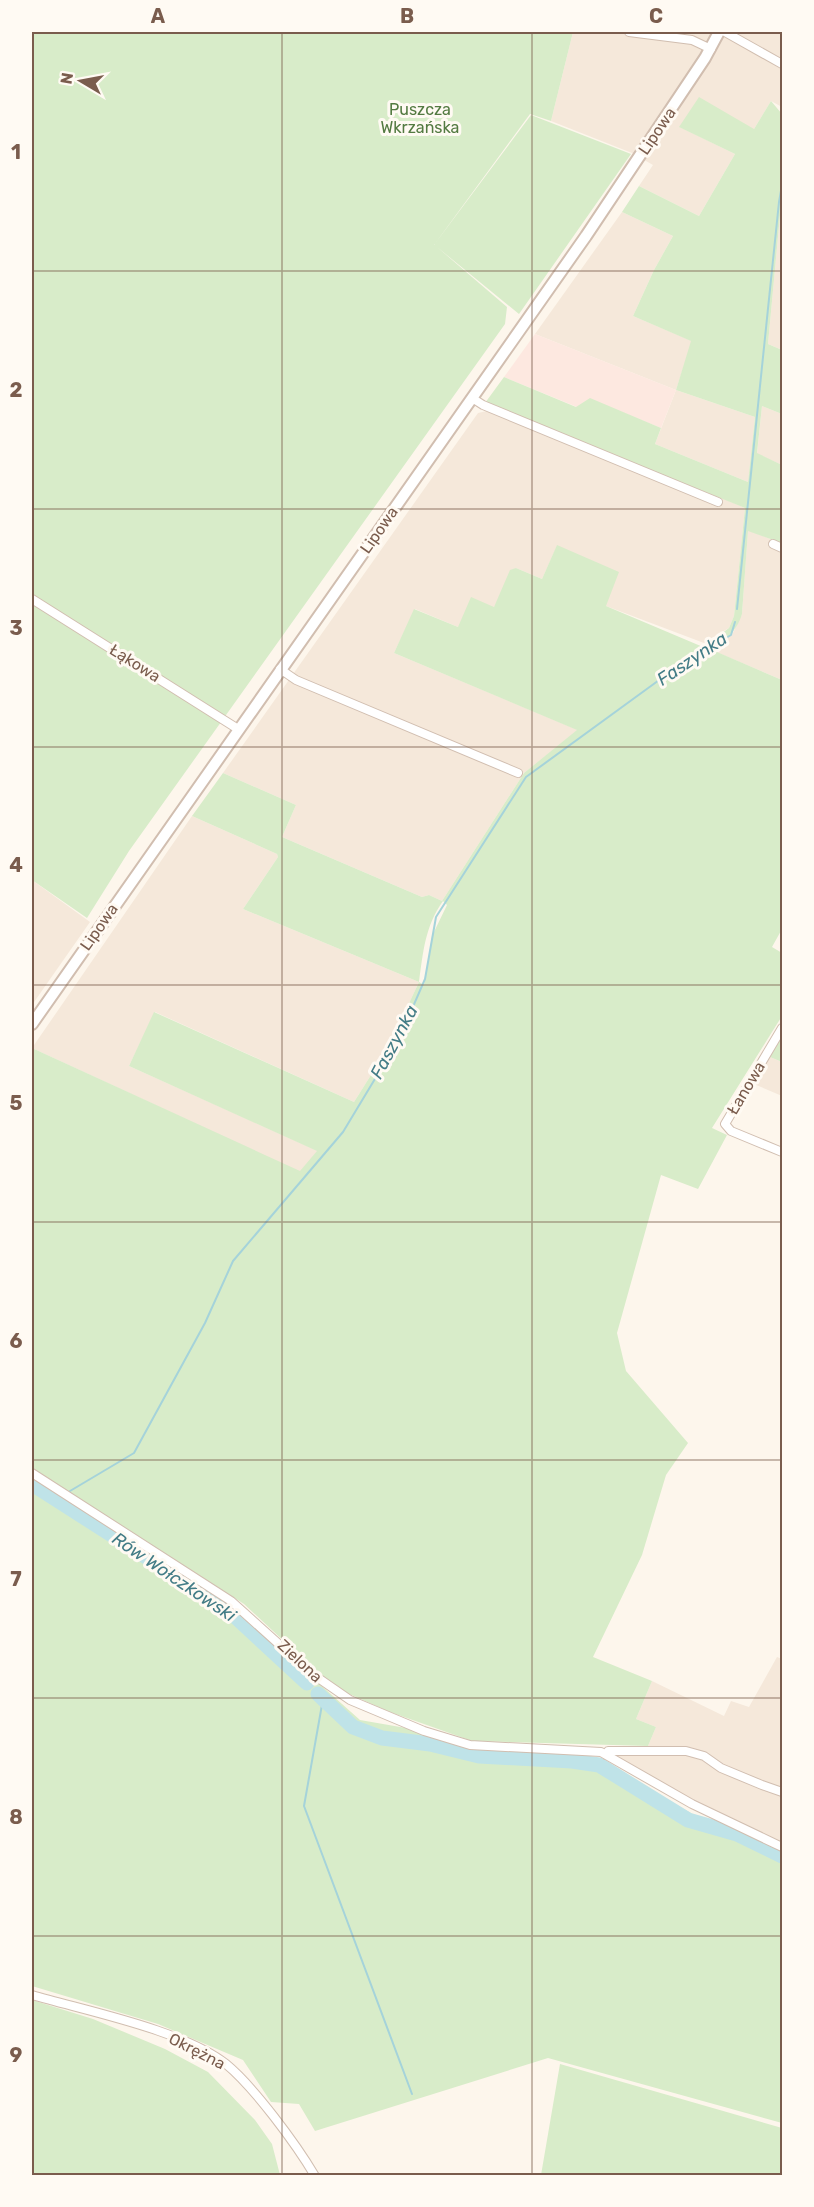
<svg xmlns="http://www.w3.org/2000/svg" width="814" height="2207" viewBox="0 0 814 2207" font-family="Rubik,sans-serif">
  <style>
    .residential { fill: #f5e8da }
    .commercial { fill: #fde8e0 }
    .green { fill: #d8ecc9; fill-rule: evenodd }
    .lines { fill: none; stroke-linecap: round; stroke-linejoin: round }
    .stream { stroke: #a5d3da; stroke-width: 2 }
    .river { stroke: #bfe3e8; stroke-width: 15 }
    .minor-casing { stroke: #d1beb0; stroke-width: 10 }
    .tertiary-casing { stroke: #d1beb0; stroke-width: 14 }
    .minor { stroke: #fff; stroke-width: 8 }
    .tertiary { stroke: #fff; stroke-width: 10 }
    .grid { fill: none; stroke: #7a5c4d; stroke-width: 1.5; stroke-opacity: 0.55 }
    .labels { text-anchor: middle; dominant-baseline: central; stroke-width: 6; stroke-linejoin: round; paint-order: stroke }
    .park-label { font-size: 16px; fill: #537a41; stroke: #fffaf3 }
    .street-label { font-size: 16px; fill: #7a5c4d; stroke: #fffaf3 }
    .water-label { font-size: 18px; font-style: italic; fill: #437c86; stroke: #fffaf3 }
    .neatline { fill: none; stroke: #7a5c4d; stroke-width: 2 }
    .grid-label { font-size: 20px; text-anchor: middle; font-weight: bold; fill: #7a5c4d }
  </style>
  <rect width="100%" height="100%" fill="#fdf6ec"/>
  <path class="residential" d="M573 32H782V107L771 101 754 129 680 127 735 154 699 216 639 186 653 165 632 153 551 121Z
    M782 194V350L768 344Z
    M622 212 673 236 654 270 633 316 692 341 676 390 755 417 748 482 655 444 676 390 535 334Z
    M762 406 782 414V465L757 454Z
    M487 411 718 505 722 498 745 508 734 616 729 628 704 643 606 606 557 546 542 579 516 568 494 607 458 627 415 609 394 653 578 730 524 773 442 901 429 895 422 897 282 837 296 805 223 773 478 413Z
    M748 530 773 540 771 547 782 551V680L709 649 732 635 742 614Z
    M192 816 277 854 278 857 243 909 419 982 388 1048 354 1102 155 1012 129 1066 318 1151 300 1172 32 1048Z
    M32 880 90 922 32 1005Z
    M770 1057 782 1062V1096L754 1084Z
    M777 1657 782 1659V1843L690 1798 613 1756 647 1755 648 1746 656 1727 636 1719 652 1681 724 1716 731 1701 749 1707Z"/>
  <path class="commercial" d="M535 334 676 390 661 428 590 399 577 407 504 377Z"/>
  <path class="green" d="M32 32H573L551 121 530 114 434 245 531 115 631 154 519 314 437 247 507 307 505 324 129 851 87 918 32 880Z
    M699 97 754 129 771 101 782 114V194L768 344 782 350V414L762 406 757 453 782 465V543L748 531 742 614C736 633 726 639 710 649L782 680V929L772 947 782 953V1016L712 1128 727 1135 698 1189 661 1175 617 1333 626 1371 688 1443 666 1475 642 1555 593 1657 652 1681 636 1719 656 1727 648 1746 472 1741 390 1712 347 1693 317 1672 244 1604 32 1468V1048L300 1171 317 1151 129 1066 154 1012 354 1102 388 1048 419 982 243 909 278 857 277 854 192 816 223 773 296 805 282 837 422 897 429 895 442 901 524 773 577 730 394 653 414 609 458 627 471 597 494 607 510 570 516 568 542 579 557 545 619 572 606 606 703 647 729 628 734 616 745 508 485 403 504 377 576 407 590 398 661 428 655 444 748 482 755 417 676 390 691 341 633 316 654 270 673 236 622 212 639 186 699 216 735 154 679 127ZM443 901 447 905 432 936 424 985 419 982C423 953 425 926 443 901Z
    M782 1037V1062L770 1057Z
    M32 1480 242 1615 360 1720 406 1728 468 1749 591 1757 707 1822 743 1833 782 1853V2123L548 2058 315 2131 299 2104 271 2102 243 2060 158 2024 32 1986Z
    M32 2000 93 2019 165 2049 208 2072 255 2120 272 2144 280 2175H32Z
    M560 2064 782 2128V2175H541Z"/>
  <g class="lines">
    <path class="stream" d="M737 609 779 202 782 185
      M70 1491 134 1453 205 1323 233 1261 343 1132 399 1039 425 979 436 917 526 777 677 667 731 635 735 622
      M323 1699 304 1806 412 2094"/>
    <path class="river" d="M32 1484 226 1608 307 1683
      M318 1694 353 1727 382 1738 430 1744 479 1756 572 1761 599 1765 688 1820 737 1834 782 1856"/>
    <g class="minor-casing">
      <path id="minor" d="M629 32 692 40 711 49
        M725 32 782 64
        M472 398 483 405 718 502
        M773 544 782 548
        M32 599 238 729
        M280 669 296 680 518 773
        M782 1028 725 1124 731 1131 782 1152
        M32 1473 231 1601 311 1673 350 1700 424 1731 470 1745 601 1752 692 1804 782 1847
        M606 1755 608 1751H686L704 1756 721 1768 762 1785 782 1792
        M32 1995C86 2011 183 2030 226 2064 254 2087 296 2144 315 2176"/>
    </g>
    <g class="tertiary-casing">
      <path id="tertiary" d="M32 1024 586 236 705 58 719 32"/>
    </g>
    <use href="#minor" class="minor"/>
    <use href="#tertiary" class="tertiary"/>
  </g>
  <path class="grid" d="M282 32V2176M532 32V2176M32 271H782M32 509H782M32 747H782M32 985H782M32 1222H782M32 1460H782M32 1698H782M32 1936H782"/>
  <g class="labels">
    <g class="park-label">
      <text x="420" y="109">Puszcza<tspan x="420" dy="18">Wkrzańska</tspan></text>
    </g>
    <g class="street-label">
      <text transform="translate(657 131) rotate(-56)">Lipowa</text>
      <text transform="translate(379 530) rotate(-55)">Lipowa</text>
      <text transform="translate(135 663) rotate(32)">Łąkowa</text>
      <text transform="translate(99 927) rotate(-55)">Lipowa</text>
      <text transform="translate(746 1088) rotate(-59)">Łanowa</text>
      <text transform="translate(300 1661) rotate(43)">Zielona</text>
      <text transform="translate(197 2051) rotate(27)">Okrężna</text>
    </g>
    <g class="water-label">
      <text transform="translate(692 659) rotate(-34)">Faszynka</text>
      <text transform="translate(394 1042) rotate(-62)">Faszynka</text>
      <text transform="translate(174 1577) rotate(34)">Rów Wołczkowski</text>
    </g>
  </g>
  <rect width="814" height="2207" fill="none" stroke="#fffaf3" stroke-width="66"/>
  <g transform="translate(81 81) rotate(280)" stroke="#fffaf3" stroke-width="4.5" paint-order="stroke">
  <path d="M0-4.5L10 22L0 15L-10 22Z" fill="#7a5c4d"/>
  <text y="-9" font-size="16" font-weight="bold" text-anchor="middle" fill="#7a5c4d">N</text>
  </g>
  <rect x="33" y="33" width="748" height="2141" class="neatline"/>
  <g class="grid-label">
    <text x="158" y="23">A</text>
    <text x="407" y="23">B</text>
    <text x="656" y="23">C</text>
    <text x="16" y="159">1</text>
    <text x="16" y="397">2</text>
    <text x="16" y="635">3</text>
    <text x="16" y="872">4</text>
    <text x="16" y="1110">5</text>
    <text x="16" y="1348">6</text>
    <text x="16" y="1586">7</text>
    <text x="16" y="1824">8</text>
    <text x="16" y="2062">9</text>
  </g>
</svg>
